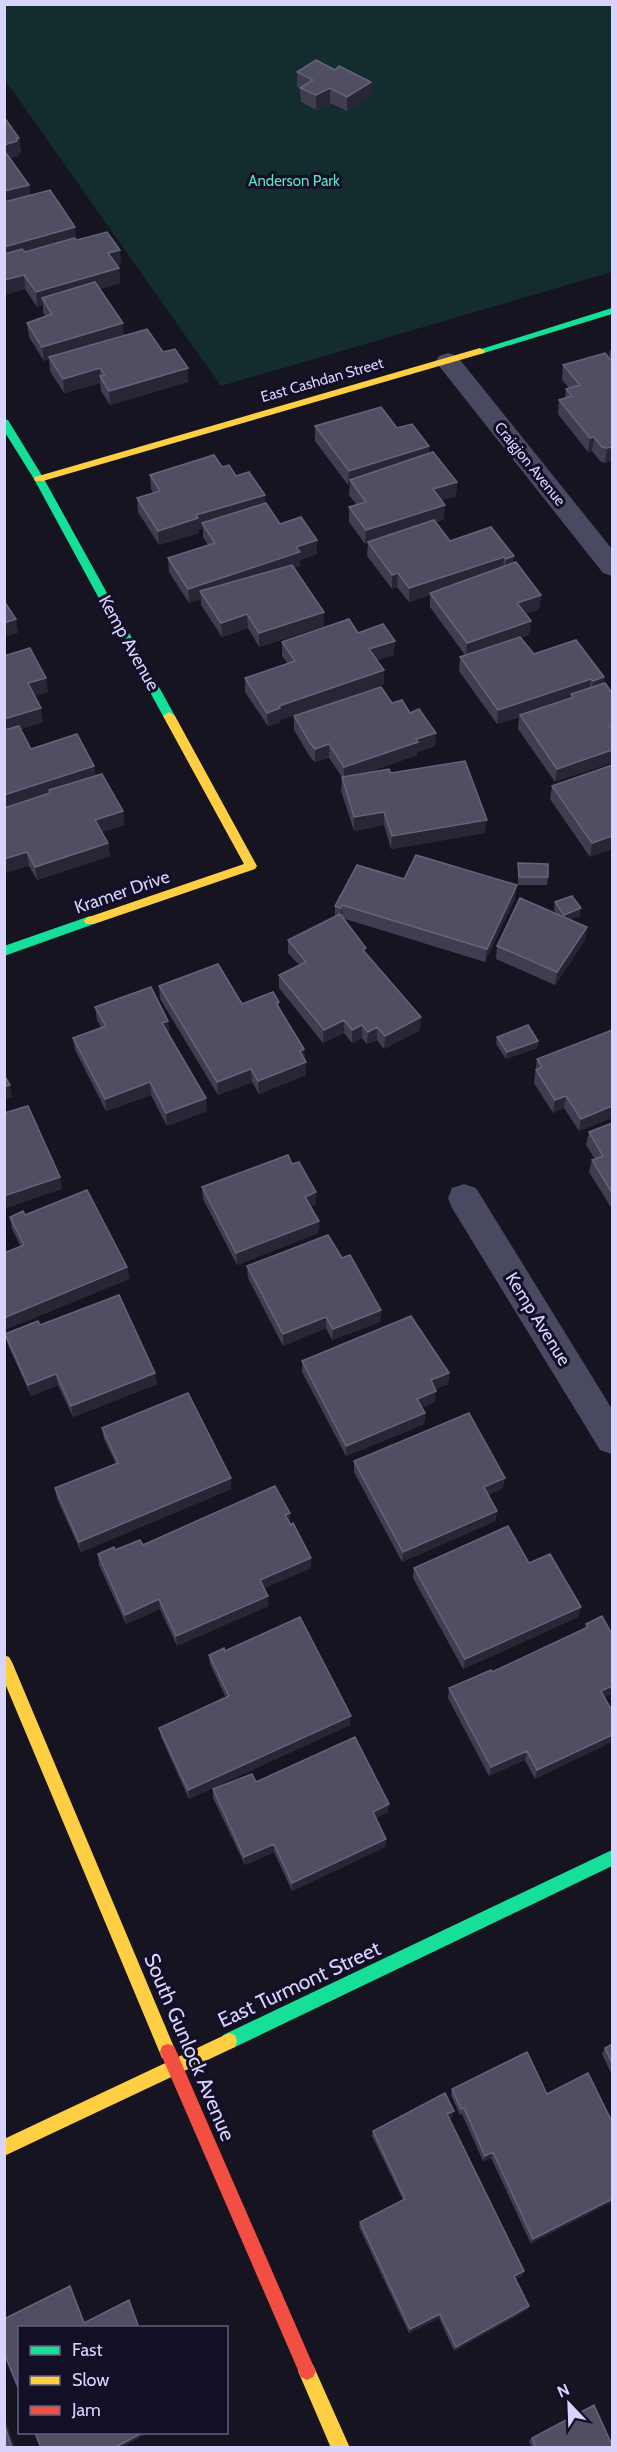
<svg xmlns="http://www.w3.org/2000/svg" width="617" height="2452" viewBox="0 0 617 2452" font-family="Cabin,sans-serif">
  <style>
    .green { fill: #132c2d }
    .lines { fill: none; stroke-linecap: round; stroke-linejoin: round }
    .street { fill: #4a4962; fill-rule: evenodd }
    .fast { fill: #16e098; fill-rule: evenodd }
    .slow { fill: #ffcf43; fill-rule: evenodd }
    .jam { fill: #f24e42; fill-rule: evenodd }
    .wall { fill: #403d50 }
    .shaded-wall { fill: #282635 }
    .building { fill: #504e63; stroke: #66637b; stroke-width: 1.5 }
    .labels { text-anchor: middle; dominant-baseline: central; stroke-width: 6; stroke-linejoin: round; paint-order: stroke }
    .far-park-label { font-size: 15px; fill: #5fe0c0; stroke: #130f26 }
    .far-street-label { font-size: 15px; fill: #d9d4ff; stroke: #130f26 }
    .street-label { font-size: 18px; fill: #d9d4ff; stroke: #130f26 }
    .near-street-label { font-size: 21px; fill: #d9d4ff; stroke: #130f26 }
  </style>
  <rect width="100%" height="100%" fill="#161421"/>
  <path class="green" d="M4 5H612V272L221 386 5 80Z"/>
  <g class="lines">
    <path class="street" d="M448 353 457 356 612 549V576L603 573 439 366 436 361 439 356Z
      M464 1184 476 1188 612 1409V1454L600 1450 452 1208 448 1198 452 1188Z"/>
    <path class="fast" d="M612 308V314L484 353 480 354 475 351Z
      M4 419 8 420 44 479 175 716 173 719 169 720 163 716 34 479 4 431Z
      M90 916 96 921 94 924 4 956V946Z
      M612 1850V1866L235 2047 229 2049 223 2047 221 2041 223 2035Z"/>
    <path class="slow" d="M480 348 485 351 484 353 43 481H35L34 479 35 477Z
      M169 712 175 716 257 866 255 869 94 924H86L84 921 86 918 244 864 163 716Z
      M4 1655 9 1657 12 1662 176 2052 174 2058 168 2060 162 2058 4 1681Z
      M229 2033 235 2035 237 2041 235 2047 4 2156V2139Z
      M307 2362 313 2365 350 2448H331L298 2371 301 2365Z"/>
    <path class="jam" d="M168 2044 174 2046 313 2365 316 2371 313 2377 307 2380 301 2377 160 2052 162 2046Z"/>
  </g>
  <path class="wall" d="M335 70 371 82V96L347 111 330 103 316 110 301 102 300 88 297 87V72Z
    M4 117 19 138 21 153H19V156L10 158 29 185 30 195 77 240 121 264 117 266 119 268 120 283 100 289 124 335 163 352 188 382 110 405 101 391 100 383 64 393 50 371 49 359 44 361 29 337 27 323 46 316 43 313V305L37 307 25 289 4 295Z
    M612 349V460L605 463 600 461 592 451 588 452 558 414 559 400 565 398 566 389 569 388 562 380 563 365 609 358 610 350Z
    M315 426 397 428 429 446V453L457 482 456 496 442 500 444 519 436 522 450 541 491 527 513 563 541 595 539 609 525 614 531 621 529 635 521 638 534 654 604 677 603 683 555 782 518 729 519 717 497 724 459 671 460 657 465 655 430 607V595L409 602 397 587 392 589 367 556 368 544H365L349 522V507L357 505 349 495 350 485H348L315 441Z
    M222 467 236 476 265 504 280 524 317 540V554L300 560V566L294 568 324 626 259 647 248 628 222 637 201 605V599L189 603 169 572 168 558 208 545 203 537V528L199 529V533L159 545 138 512 137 498 153 493 151 489 150 475Z
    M358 633 394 655 377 660 384 684 280 720V722L268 726 245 692V678L288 664 282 656V642Z
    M4 656 48 692 35 696 43 722 21 729 31 749 94 766 95 776 123 811 124 825 102 832 108 843 110 856 37 880 29 866 4 873Z
    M392 703 435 746 417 752V755L363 774 391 773 485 833 391 849 384 825 354 831 341 791 342 777 329 758 315 762 310 757 294 730V716Z
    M612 765 590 857 550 799 552 786Z
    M518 863 548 877 547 885H518Z
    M404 879 515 899 485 962 342 918 420 1030 384 1049 377 1040 367 1044 362 1038 352 1043 344 1033 323 1043 279 988V975L299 965 288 953V940L335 917V906Z
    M555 902 580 916 570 919 587 927 585 940 555 985 496 959 497 946 557 914 554 910Z
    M159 986 242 1004 279 1002V1007L304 1049 306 1075 259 1094 252 1082 218 1095 160 999Z
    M95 1007 168 1021 169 1034H168L207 1111 167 1126 151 1095 106 1111 75 1050 73 1038 101 1028 97 1020Z
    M612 1030V1118L579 1131 564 1108 553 1113 534 1083 537 1059Z
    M497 1037 538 1041 537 1048 506 1059 496 1044Z
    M612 1123V1209L589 1172 592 1160 595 1159 586 1145 589 1132Z
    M292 1164 316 1192V1204L310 1207 319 1221 318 1233 237 1265 203 1199 202 1187Z
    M10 1217 127 1267 129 1279 4 1330V1253L21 1247 12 1229Z
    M342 1258 381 1310 380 1322 332 1340 326 1328 283 1346 248 1278 247 1266Z
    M40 1325 157 1384 73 1417 58 1385 31 1396 8 1345 5 1334Z
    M302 1361 449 1373 448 1384 435 1389V1402L421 1408 425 1413 424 1424 346 1456 302 1372Z
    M102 1428 231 1489 81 1552 57 1499 55 1488 116 1464 104 1439Z
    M354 1461 503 1488 488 1495 497 1511 495 1521 402 1562 354 1472Z
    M290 1523 311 1558V1568L264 1588 268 1606 177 1646 160 1609 126 1624 99 1565 98 1554 115 1550 143 1545Z
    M529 1563 581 1607 578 1617 463 1669 413 1578 414 1568Z
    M602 1616 605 1698 535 1779 525 1760 489 1776 448 1698 449 1688 492 1672 585 1629 586 1624Z
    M225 1651 350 1725 189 1799 161 1737 159 1728 226 1698 210 1664 209 1655Z
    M256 1782 388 1812 376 1818 386 1839 385 1847 292 1891 274 1852 245 1865 213 1798V1789Z
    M612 2044V2075L602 2054 605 2048Z
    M452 2089 547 2094 612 2122 531 2244 491 2158 483 2161 462 2114 460 2115 451 2095Z
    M453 2117 449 2119 524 2271 522 2276 516 2279 529 2306 527 2310 454 2351 439 2318 409 2333 359 2227 360 2222 403 2200 372 2136 373 2131Z
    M532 2438 612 2448H532L529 2441Z"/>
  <path class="shaded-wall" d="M371 82V96L347 111V97Z
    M330 88V103L316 110V95Z
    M19 138 21 153H19V156L4 159V145Z
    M29 185 30 200 4 206V191Z
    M75 227 77 241 4 262V247Z
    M120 250 121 264 109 268 108 253Z
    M119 268 120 283 46 304 42 298 43 305 37 307 36 292Z
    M24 275 25 289 4 295V280Z
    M123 323 124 337 49 357V359L44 361 42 347Z
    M100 368V383L64 393 63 379Z
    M188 368V382L110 405 109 391Z
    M594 437 592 451 588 452 590 438Z
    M429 446V461L350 480V485H348L349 471Z
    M612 447V460L605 463 607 448Z
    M457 482 456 496 432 503 433 489Z
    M265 495V509L202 523 203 528 199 529V533L159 545 158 531 196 515Z
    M445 505 444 519 369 543 368 542V544H365L366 530Z
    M317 540V554L300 560V566L205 598 200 591 201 599 189 603 188 589 296 547Z
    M514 556 513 571 505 573 506 559Z
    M504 557 503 571 430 593V595L409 602V588Z
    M398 573 397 587 392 589V575Z
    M541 595 539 609 515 617 517 603Z
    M324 612V626L259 647V633Z
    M247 614 248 628 222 637 221 623Z
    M16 619 18 633 4 637V623Z
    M531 621 529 635 466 657 467 643Z
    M395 641 394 655 369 663V649Z
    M384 670V684L280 720V722L268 726 267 713 279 706Z
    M604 677 602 691 591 695 593 681Z
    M46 678 48 692 30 697 28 683Z
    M591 679 589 693 571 694V699L497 724 498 710Z
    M41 708 43 722 4 734V719Z
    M436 733 435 746 417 752V755L344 780V767Z
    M329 744V758L315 762V749Z
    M612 750V763L555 782 557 769Z
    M94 766 96 780 49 790 50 795 4 809V795Z
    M123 811 124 825 97 834 95 820Z
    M384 812V825L354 831V817Z
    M487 820 485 833 391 849 392 836Z
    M612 836V849L590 857 592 843Z
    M108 843 110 856 37 880 35 867Z
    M27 852 29 866 4 873V859Z
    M517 885 515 899 485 962 487 949Z
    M342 905V918L340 921 341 908Z
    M581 908 580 916 563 922 564 915Z
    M587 927 585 940 555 985 557 972Z
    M421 1017 420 1030 384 1049 385 1036Z
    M344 1020V1033L323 1043 324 1030Z
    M168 1021 169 1034 163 1036 162 1023Z
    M362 1025V1038L352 1043V1030Z
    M377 1027V1040L367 1044 368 1032Z
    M538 1041 537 1048 506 1059 507 1052Z
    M304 1049V1062L300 1051Z
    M306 1062V1075L259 1094 258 1081Z
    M251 1069 252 1082 218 1095 217 1082Z
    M150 1082 151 1095 106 1111 105 1099Z
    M10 1085 12 1097 4 1100V1087Z
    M566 1096 564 1108 553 1113 555 1100Z
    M206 1098 207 1111 167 1126 166 1113Z
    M612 1106V1118L579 1131 581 1119Z
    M60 1177 62 1189 4 1209V1196Z
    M316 1192V1204L305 1209V1197Z
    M319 1221 318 1233 237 1265 236 1253Z
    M127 1267 129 1279 4 1330V1318Z
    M381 1310 380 1322 332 1340 333 1329Z
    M326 1317V1328L283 1346V1334Z
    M155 1373 157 1384 73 1417 71 1406Z
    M449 1373 448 1384 430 1391 431 1380Z
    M56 1374 58 1385 31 1396 28 1385Z
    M436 1391 435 1402 416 1410 417 1399Z
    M425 1413 424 1424 346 1456V1446Z
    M231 1478V1489L81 1552 79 1542Z
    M505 1478 503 1488 482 1497 484 1487Z
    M497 1511 495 1521 402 1562 403 1552Z
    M290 1513V1524L285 1515Z
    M311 1558V1568L260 1590V1580Z
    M268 1596V1606L177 1646 176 1636Z
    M159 1599 160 1609 126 1624 125 1615Z
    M581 1607 578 1617 463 1669 465 1659Z
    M612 1686V1694L598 1701 601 1691Z
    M351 1716 350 1725 189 1799 188 1790Z
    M612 1735V1742L535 1779 537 1770Z
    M527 1751 525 1760 489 1776 491 1767Z
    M389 1804 388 1812 372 1820 373 1812Z
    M386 1839 385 1847 292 1891V1883Z
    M274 1844V1852L245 1865 244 1857Z
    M454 2111 453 2117 446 2120 447 2114Z
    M493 2152 491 2158 483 2161 485 2156Z
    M612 2199V2202L531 2244 533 2239Z
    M524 2271 522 2276 512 2280 514 2276Z
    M70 2286 72 2290 87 2327 84 2323Z
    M529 2306 527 2310 454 2351 456 2347Z
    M440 2314 439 2318 409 2333 410 2329Z
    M4 2415 15 2448H12L4 2423Z
    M142 2433H149L121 2448H114Z"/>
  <path class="building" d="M316 60 335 70 339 66 371 82 347 97 330 88 316 95 300 88 313 80 297 72Z
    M4 117 19 138 16 139 17 141 4 145Z
    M4 153H6L29 185 4 191Z
    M50 190 75 227 4 247V202Z
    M107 232 120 250 108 253 119 268 36 292 24 275 4 280V254L22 249 25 252 74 238 77 240Z
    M95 282 123 323 42 347 27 323 52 314 42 298Z
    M147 329 163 352 175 349 188 368 109 391 100 376 105 375 100 368 63 379 49 357Z
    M605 353 612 362V447L607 448 602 447 594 437 590 438 559 400 572 396 566 389 580 385 563 365Z
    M381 407 397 428 412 424 429 446 349 471 315 426Z
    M433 452 457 482 433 489 445 505 366 530 349 507 366 502 350 480Z
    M214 455 222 467 229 465 236 476 249 472 265 495 196 515 198 518 158 531 137 498 160 491 150 475Z
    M266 503 280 524 301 517 317 540 296 547 300 552 188 589 168 558 215 543 202 523Z
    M434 520 450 541 491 527 514 556 506 559 504 557 409 588 398 573 392 575 368 542Z
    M516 562 541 595 517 603 531 621 467 643 430 593Z
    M292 565 324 612 259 633 247 614 221 623 200 591Z
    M4 601 16 619 4 623Z
    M349 619 358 633 383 624 395 641 369 649 384 670 279 706 280 708 267 713 245 678 295 661 282 642Z
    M520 637 534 654 576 640 604 677 593 681 591 679 498 710 460 657Z
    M30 648 46 678 28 683 41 708 4 719V656Z
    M605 683 612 693V724L609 725 612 730V750L557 769 520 715 574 697 571 694Z
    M381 687 392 703 402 700 410 713 419 709 436 733 416 739 418 742 344 767 329 744 315 749 310 743 294 716Z
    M19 726 31 749 77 734 94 766 4 795V730Z
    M465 761 487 820 392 836 384 812 354 817 342 777 389 769 391 773Z
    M612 765V836L592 843 552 786Z
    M102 774 123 811 95 820 108 843 35 867 27 852 4 859V808L50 793 49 790Z
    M416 855 517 885 487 949 342 905 341 908 335 906 357 865 404 879Z
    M518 863 548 864V877H519Z
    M572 896 581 908 564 915 555 902Z
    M520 898 587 927 557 972 497 946Z
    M340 914 366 948 363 950 421 1017 385 1036 377 1027 368 1032 362 1025 352 1030 344 1020 324 1030 279 975 306 962 288 940Z
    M218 964 242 1004 273 992 279 1002 276 1003 304 1049 300 1051 306 1062 258 1081 251 1069 217 1082 159 986Z
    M151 987 168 1021 162 1023 206 1098 166 1113 150 1082 105 1099 73 1038 106 1026 95 1007Z
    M528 1025 538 1041 507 1052 497 1037Z
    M612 1030V1106L581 1119 566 1096 555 1100 536 1070 542 1067 537 1059Z
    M4 1075 10 1085 4 1087Z
    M28 1106 60 1177 4 1196V1113Z
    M612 1123V1193L592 1160 603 1156 589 1132Z
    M288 1155 292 1164 299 1162 316 1192 305 1197 319 1221 236 1253 202 1187Z
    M87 1190 127 1267 4 1318V1253L24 1245 10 1217 23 1211 25 1215Z
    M328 1235 342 1258 350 1255 381 1310 333 1329 326 1317 283 1334 247 1266Z
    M119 1295 155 1373 71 1406 56 1374 28 1385 5 1334 38 1321 40 1325Z
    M411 1316 449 1373 431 1380 436 1391 417 1399 425 1413 346 1446 302 1361Z
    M188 1393 231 1478 79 1542 55 1488 118 1463 102 1428Z
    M469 1413 505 1478 484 1487 497 1511 403 1552 354 1461Z
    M275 1486 290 1513 285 1515 291 1525 293 1523 311 1558 260 1580 268 1596 176 1636 159 1599 125 1615 98 1554 114 1547 115 1550 140 1540 143 1545Z
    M508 1526 529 1563 550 1554 581 1607 465 1659 414 1568Z
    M602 1616 612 1634V1686L601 1691 612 1711V1735L537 1770 527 1751 491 1767 449 1688 491 1670 492 1672 588 1627 586 1624Z
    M300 1617 351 1716 188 1790 159 1728 229 1696 209 1655 224 1648 225 1651Z
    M355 1737 389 1804 373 1812 386 1839 292 1883 274 1844 244 1857 213 1789 252 1774 256 1782Z
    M612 2044V2063L605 2048Z
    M527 2052 547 2094 588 2073 612 2122V2199L533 2239 493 2152 485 2156 464 2108 461 2109 452 2089Z
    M445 2093 454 2111 447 2114 524 2271 514 2276 529 2306 456 2347 440 2314 410 2329 360 2222 405 2199 373 2131Z
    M70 2286 84 2323 129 2300 139 2328H20V2392L4 2353V2319Z
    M594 2405 612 2445V2448H536L532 2438Z
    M4 2423 12 2448H4Z
    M35 2433H142L114 2448H41Z"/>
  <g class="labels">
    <g class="far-park-label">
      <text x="294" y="181">Anderson Park</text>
    </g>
    <g class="far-street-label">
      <text transform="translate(322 380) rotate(-16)">East Cashdan Street</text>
      <text transform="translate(530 464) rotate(51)">Craigjon Avenue</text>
    </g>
    <g class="street-label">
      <text transform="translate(129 643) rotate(61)">Kemp Avenue</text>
      <text transform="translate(122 892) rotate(-19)">Kramer Drive</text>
      <text transform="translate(538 1319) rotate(58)">Kemp Avenue</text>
    </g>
    <g class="near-street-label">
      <text transform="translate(299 1984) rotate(-25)">East Turmont Street</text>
      <text transform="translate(190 2047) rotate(67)">South Gunlock Avenue</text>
    </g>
  </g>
  <rect width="617" height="2452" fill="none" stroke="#d9d4ff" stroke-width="12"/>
  <rect x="18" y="2326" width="210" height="108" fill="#130f26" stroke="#625e7d" stroke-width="1.5"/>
  <rect x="30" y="2346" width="30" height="9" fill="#16e098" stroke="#625e7d" stroke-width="1.5"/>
  <text x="72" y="2356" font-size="18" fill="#d9d4ff">Fast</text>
  <rect x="30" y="2376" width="30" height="9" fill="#ffcf43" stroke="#625e7d" stroke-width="1.5"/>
  <text x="72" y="2386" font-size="18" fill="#d9d4ff">Slow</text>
  <rect x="30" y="2406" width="30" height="9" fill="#f24e42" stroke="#625e7d" stroke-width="1.5"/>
  <text x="72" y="2416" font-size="18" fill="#d9d4ff">Jam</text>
  <g transform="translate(569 2404) rotate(337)" stroke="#130f26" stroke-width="4.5" paint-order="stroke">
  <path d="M0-4.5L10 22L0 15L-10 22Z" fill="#d9d4ff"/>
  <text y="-9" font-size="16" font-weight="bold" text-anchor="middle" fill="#d9d4ff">N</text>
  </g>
</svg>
